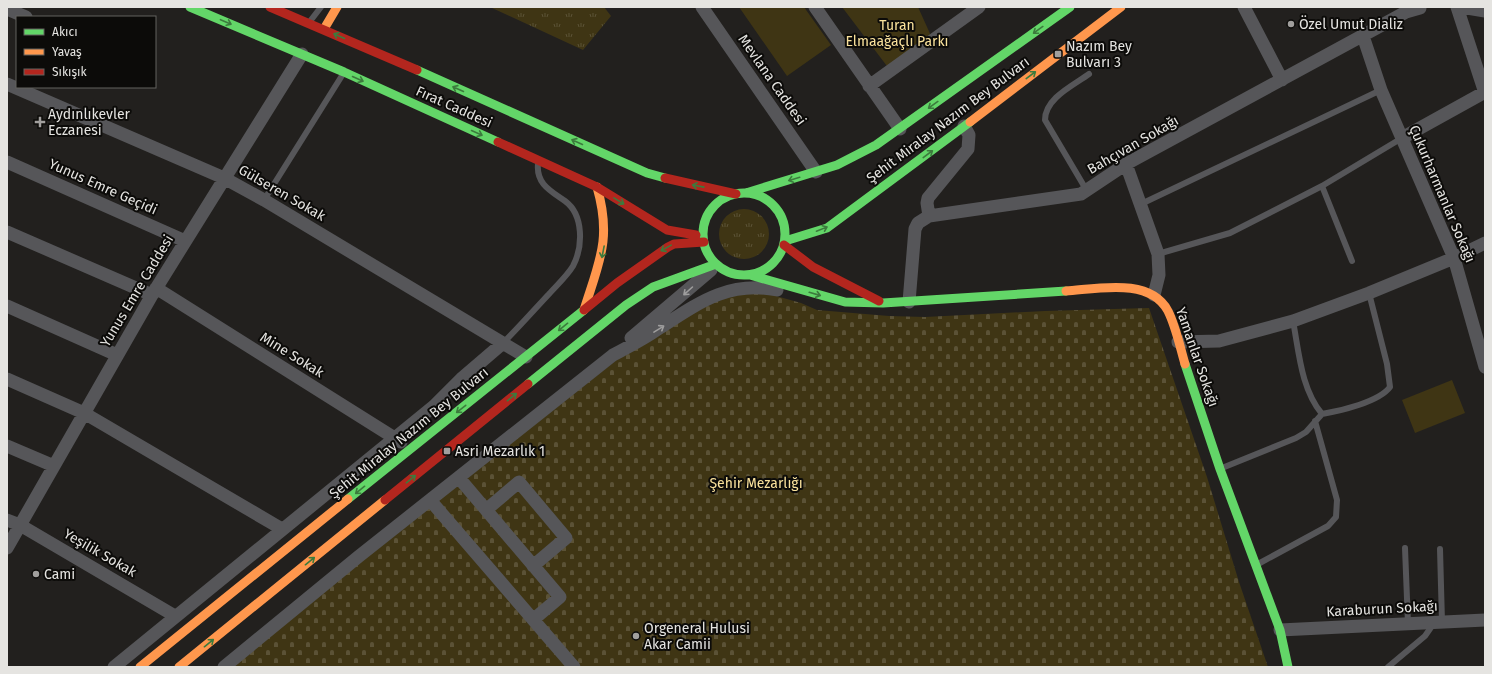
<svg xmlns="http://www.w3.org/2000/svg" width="1492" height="674" viewBox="0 0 1492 674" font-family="'Fira Sans',sans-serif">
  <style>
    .grass { fill: url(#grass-tufts) }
    .cemetery { fill: url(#cemetery-stones) }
    .park { fill: #3f3514 }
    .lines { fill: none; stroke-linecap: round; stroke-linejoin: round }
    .lane { stroke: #565659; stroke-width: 6 }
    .street { stroke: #565659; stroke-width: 13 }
    .fast { stroke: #63d668; stroke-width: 9 }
    .slow { stroke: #ff974d; stroke-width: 9 }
    .jam { stroke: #b3261e; stroke-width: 9 }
    .oneway { stroke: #3c7b3d }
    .oneway2 { stroke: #9e9d9d }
    .poi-dot { fill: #a19f9d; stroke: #0c0b09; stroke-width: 1.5 }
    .labels { text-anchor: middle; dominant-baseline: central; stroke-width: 4; stroke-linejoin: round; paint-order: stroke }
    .poi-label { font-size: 14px; fill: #e5e4e1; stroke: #0c0b09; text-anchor: start }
    .park-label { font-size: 14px; fill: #fae29c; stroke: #0c0b09 }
    .street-label { font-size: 14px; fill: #e5e4e1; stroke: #0c0b09 }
  </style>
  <defs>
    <pattern id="grass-tufts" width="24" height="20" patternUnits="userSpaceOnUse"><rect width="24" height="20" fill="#3f3514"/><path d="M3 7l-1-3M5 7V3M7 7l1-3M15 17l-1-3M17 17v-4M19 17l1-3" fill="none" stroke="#5b5236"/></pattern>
    <pattern id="cemetery-stones" width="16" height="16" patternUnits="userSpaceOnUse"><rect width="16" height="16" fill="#3f3514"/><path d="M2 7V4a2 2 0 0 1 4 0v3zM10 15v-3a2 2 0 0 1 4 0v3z" fill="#5b5236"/></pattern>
  </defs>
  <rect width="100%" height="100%" fill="#22201e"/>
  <path class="grass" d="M490 7H604L611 16 583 50Z
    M719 234a25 25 0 1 1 50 0a25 25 0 1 1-50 0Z"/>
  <path class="cemetery" d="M723 294H769L801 303 817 310 889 316 925 317 1045 311 1149 308 1207 477 1239 582 1268 667H226L670 318Z"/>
  <path class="park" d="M739 7H804L831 45 787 76Z
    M842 7H918L932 38 893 74Z
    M1452 380 1465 413 1415 433 1402 400Z"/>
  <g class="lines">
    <path class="lane" d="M311 20 321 7
      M1322 186 1352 261
      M1087 191 1045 120C1045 98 1074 85 1089 74
      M264 200 343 74
      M1141 204 1381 90
      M1158 254 1230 233 1322 186 1402 138
      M1293 321C1299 352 1301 389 1322 414 1340 411 1379 402 1390 387L1387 364 1369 293
      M503 343C519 327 534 310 549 294 557 285 567 276 573 266 583 247 584 215 565 201 551 191 536 184 538 164
      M1222 468 1296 438 1306 432 1322 414
      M1405 548 1408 624
      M1440 549 1442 622
      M1258 564 1328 526 1336 517 1337 500 1315 421
      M1388 667 1425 636 1434 623"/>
    <path class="street" d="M702 7 816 172
      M815 7 900 129
      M1244 7 1282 80
      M1457 7 1485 93
      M1461 7 1485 11
      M7 9 26 17
      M1363 36 1381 90 1454 258 1485 367
      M7 84 224 178 264 200 526 357
      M869 86 979 7
      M1402 138 1485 92
      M7 162 185 241
      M1126 164 1158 254 1159 275 1154 295
      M929 216 927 203 928 198 968 149 969 135 964 126
      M7 232 152 295
      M156 288 401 442
      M909 302 915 229 918 223 929 216 1081 194 1126 164 1406 12 1420 8
      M7 306 117 355
      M631 338 711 270
      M1178 342 1219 341 1293 321 1369 293 1454 258 1485 243
      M7 379 84 413 282 529
      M7 446 54 466
      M459 478 560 597 534 619
      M430 500 574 667
      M486 510 519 482 566 538 533 566
      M7 520 20 525 175 616
      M7 548 152 295 302 54
      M1280 630 1485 620
      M114 667 434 406 461 379 503 343
      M224 667 358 557 613 355C628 347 644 339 658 329 697 304 728 280 777 290"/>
    <path class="fast" d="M190 7 344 72 498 142
      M417 70 647 173 665 178
      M703 234a41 41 0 1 1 82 0a41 41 0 1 1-82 0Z
      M746 193 837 165 876 145 1070 7
      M785 241 827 228 970 122
      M750 275 845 302 883 303 1066 291
      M1185 364 1220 469 1280 630 1288 667
      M528 384 626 305 653 287 716 264
      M348 499 584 310"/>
    <path class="slow" d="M324 29 337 7
      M970 122 1121 7
      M1066 291C1097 289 1150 277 1168 311 1176 327 1180 347 1185 364
      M584 310C599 262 612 239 597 187
      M140 667 348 499
      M179 667 385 500"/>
    <path class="jam" d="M270 7 417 70
      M498 142 597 187 667 230 696 235
      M665 178 736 194
      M784 245 813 267 879 301
      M584 310 617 283 668 247 674 244 704 242
      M385 500 528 384"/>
  </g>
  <defs><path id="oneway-shaft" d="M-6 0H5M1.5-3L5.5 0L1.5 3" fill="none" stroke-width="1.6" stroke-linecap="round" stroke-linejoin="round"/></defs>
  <g class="oneway">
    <use href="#oneway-shaft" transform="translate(226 22) rotate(23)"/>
    <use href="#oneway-shaft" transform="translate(1038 30) rotate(144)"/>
    <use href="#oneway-shaft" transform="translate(339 36) rotate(-156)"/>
    <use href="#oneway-shaft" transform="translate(1031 75) rotate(-37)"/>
    <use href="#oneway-shaft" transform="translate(358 79) rotate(24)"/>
    <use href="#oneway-shaft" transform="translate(458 89) rotate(-156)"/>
    <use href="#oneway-shaft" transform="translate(933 105) rotate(144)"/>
    <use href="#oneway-shaft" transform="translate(477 133) rotate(24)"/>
    <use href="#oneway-shaft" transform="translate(577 142) rotate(-156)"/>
    <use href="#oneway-shaft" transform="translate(928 154) rotate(-37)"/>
    <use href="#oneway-shaft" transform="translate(794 179) rotate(163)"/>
    <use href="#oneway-shaft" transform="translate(698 186) rotate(-169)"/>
    <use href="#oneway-shaft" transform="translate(619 201) rotate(31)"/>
    <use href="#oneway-shaft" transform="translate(822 229) rotate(-22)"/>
    <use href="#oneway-shaft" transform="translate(666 248) rotate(151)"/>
    <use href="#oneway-shaft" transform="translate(603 252) rotate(101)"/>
    <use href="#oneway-shaft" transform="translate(815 294) rotate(16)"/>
    <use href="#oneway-shaft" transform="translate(563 327) rotate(141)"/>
    <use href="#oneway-shaft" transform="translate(512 397) rotate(-39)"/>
    <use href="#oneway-shaft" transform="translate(461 409) rotate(142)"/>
    <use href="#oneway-shaft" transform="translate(411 479) rotate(-39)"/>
    <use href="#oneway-shaft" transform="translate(360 490) rotate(141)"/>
    <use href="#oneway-shaft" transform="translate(310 561) rotate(-39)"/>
    <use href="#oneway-shaft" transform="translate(209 643) rotate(-39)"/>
  </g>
  <g class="oneway2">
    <use href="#oneway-shaft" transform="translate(688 291) rotate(138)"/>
    <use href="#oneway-shaft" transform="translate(659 329) rotate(-32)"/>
  </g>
  <g class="poi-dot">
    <circle cx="1291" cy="24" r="4"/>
    <rect x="1054" y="50" width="8" height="8" rx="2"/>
    <path d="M38 116h4v4h4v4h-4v4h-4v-4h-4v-4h4z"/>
    <rect x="443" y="447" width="8" height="8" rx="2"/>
    <circle cx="36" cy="574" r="4"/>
    <circle cx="636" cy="636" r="4"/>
  </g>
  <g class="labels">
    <g class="poi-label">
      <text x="1299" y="24">Özel Umut Dializ</text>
      <text x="1066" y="46">Nazım Bey<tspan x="1066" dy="16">Bulvarı 3</tspan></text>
      <text x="48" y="114">Aydınlıkevler<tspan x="48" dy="16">Eczanesi</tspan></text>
      <text x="455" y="451">Asri Mezarlık 1</text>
      <text x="44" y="574">Cami</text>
      <text x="644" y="628">Orgeneral Hulusi<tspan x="644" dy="16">Akar Camii</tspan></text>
    </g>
    <g class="park-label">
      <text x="897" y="25">Turan<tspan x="897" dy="16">Elmaağaçlı Parkı</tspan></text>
      <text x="756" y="483">Şehir Mezarlığı</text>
    </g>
    <g class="street-label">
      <text transform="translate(772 80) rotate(55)">Mevlana Caddesi</text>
      <text transform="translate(454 107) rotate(24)">Fırat Caddesi</text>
      <text transform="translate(948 120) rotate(-37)">Şehit Miralay Nazım Bey Bulvarı</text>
      <text transform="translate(1133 145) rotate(-30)">Bahçıvan Sokağı</text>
      <text transform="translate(103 187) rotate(24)">Yunus Emre Geçidi</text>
      <text transform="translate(282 193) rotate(30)">Gülseren Sokak</text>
      <text transform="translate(1442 194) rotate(67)">Çukurharmanlar Sokağı</text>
      <text transform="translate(137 291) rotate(-59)">Yunus Emre Caddesi</text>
      <text transform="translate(292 355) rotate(32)">Mine Sokak</text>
      <text transform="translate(1197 357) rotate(71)">Yamanlar Sokağı</text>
      <text transform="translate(409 433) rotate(-39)">Şehit Miralay Nazım Bey Bulvarı</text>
      <text transform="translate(100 553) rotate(30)">Yeşilik Sokak</text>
      <text transform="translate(1382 609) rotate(-3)">Karaburun Sokağı</text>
    </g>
  </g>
  <rect width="1492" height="674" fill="none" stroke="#e5e4e1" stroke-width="16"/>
  <rect x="16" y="16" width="140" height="72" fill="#0c0b09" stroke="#63625f"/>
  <rect x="24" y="29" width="20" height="6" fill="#63d668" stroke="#63625f"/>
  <text x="52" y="36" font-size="12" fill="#e5e4e1">Akıcı</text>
  <rect x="24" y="49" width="20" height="6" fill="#ff974d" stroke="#63625f"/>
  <text x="52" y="56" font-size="12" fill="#e5e4e1">Yavaş</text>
  <rect x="24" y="69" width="20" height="6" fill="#b3261e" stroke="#63625f"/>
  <text x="52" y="76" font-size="12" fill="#e5e4e1">Sıkışık</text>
</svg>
